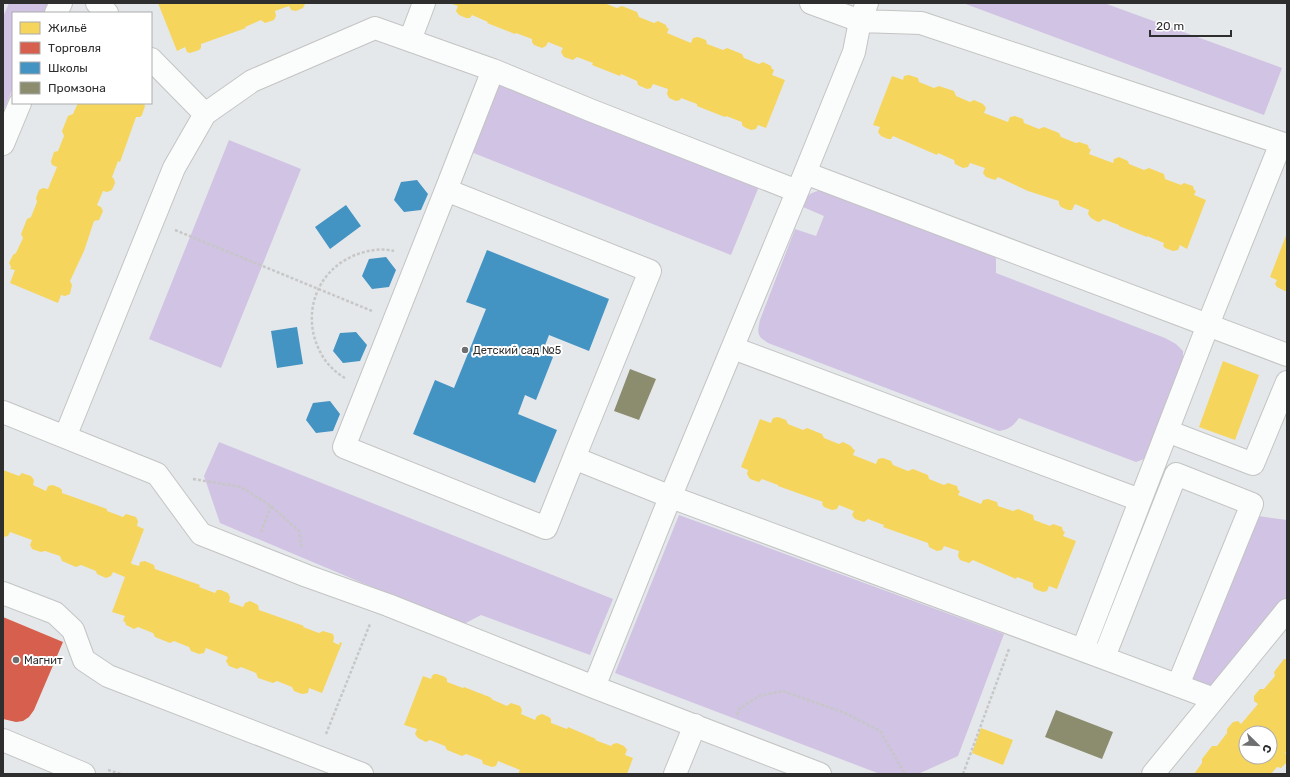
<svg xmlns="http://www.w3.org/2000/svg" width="1290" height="777" viewBox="0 0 1290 777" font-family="Rubik,sans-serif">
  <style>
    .green { fill: #d1c3e3 }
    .homes { fill: #f6d55c; fill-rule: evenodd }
    .shops { fill: #d6604d }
    .schools { fill: #4393c3 }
    .industry { fill: #8c8c6e }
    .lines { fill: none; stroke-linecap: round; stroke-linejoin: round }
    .minor-casing { stroke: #c3c4c3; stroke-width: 24 }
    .path { stroke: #c7c7c7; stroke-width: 2.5; stroke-dasharray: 3 2; stroke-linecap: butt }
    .minor { stroke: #fbfcfc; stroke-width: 22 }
    .poi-dot { fill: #6e6f70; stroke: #fff; stroke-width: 1.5 }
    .labels { text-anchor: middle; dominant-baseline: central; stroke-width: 4; stroke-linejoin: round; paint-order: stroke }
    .poi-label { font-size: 11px; fill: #2e2e2e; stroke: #fff; text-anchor: start }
  </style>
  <rect width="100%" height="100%" fill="#e5e8ea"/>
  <path class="green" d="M9 3H48L44 13H13V88L3 112V17Z
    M963 3H1104L1282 68 1264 115Z
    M496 76 760 184 731 255 466 150Z
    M229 140 301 169 221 368 149 339Z
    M822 190 996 255V273L1165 338 1176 344 1183 351V359L1150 449 1144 459 1136 462 1019 418C1012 427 1010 429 999 431L768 343C757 336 757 333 760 320L795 229 816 236 824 216 803 207C806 194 810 193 822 190Z
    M219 442 613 599 590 655 481 615 462 625 220 523 204 476Z
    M679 515 1004 634 958 756 918 774H880L615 673Z
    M1258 516 1287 520V599L1213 689 1191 679Z"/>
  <path class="homes" d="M158 3H305V4L303 8 296 11 291 10 289 6 275 11 276 16 274 20 265 23 261 20 245 27 246 28 201 44V48L199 50 190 53 187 52 185 47 177 51Z
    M449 3H604L617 8 622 6 637 12 639 17 654 23 658 21 666 25 667 28 669 29 667 33 691 43 693 38 698 37 706 40 707 44 723 50 727 48 742 54 744 58 759 64 763 62 771 66 772 69 774 70 772 75 785 80 766 128 758 125 756 129 751 130 744 127 742 125V122L726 116 725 117 712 112 697 106V104L681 98 680 100 676 101 669 98 667 94 668 89 653 84 651 88 647 89 638 85 637 81 621 74 620 76 592 65 593 63 577 57 573 60 564 57 561 52 563 48 548 42 546 46 542 48 534 45 532 42V39L516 33 515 34 487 23 488 22 472 15 470 18H466L459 15 456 11 458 6Z
    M909 75 918 78 919 82 934 88 939 86 954 91 956 96 970 102 974 100 983 104 986 108 984 113 1008 122 1010 117 1015 116 1023 119 1024 123 1039 129 1044 127 1059 133 1061 137 1076 143 1079 142 1088 145 1089 149H1091L1089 154 1113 163 1114 159 1119 157 1128 161 1129 164 1144 170 1149 168 1164 174 1165 179 1181 185 1184 183 1193 186 1194 190 1196 191 1194 195 1206 200 1187 249 1180 245 1178 250 1173 251 1165 248 1163 246 1164 243 1147 236V237L1119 226V225L1103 219 1101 221 1098 222 1091 218 1088 214 1089 210 1075 204 1072 210H1068L1061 207 1059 204V201L1028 191 998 177 995 180 986 177 983 173 985 168 970 163 968 167 963 168 955 164 954 160 938 153 937 155 893 136 891 139H888L881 136 878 132 880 127 873 125 892 76 903 80 904 76Z
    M78 103H144L145 106 142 115 140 117H136L125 148 120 162 118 161 112 177 114 179 115 183 112 190 107 192 103 191 97 205 101 207 103 211 99 220 94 221 84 251 70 281 72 285 70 294 65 296 61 295 58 303 10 283 15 270 10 269 11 267 9 263 13 255 16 253 23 238 21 234 27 219 31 217 37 202 36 198 39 190 43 188 48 189 57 167 52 165 51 161 54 152 58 151 64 136 62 131 68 116 73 114Z
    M1287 233V291H1285L1277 287 1275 284 1277 280 1270 277Z
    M1223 361 1259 375 1235 440 1199 427Z
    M778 417 786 420 788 424 803 430 807 428 822 434 824 438 839 444 843 442 851 446 853 449 855 450 853 455 876 464 878 459 883 458 891 461 893 465 908 471 913 469 928 475 929 479 944 485 948 483 957 486 958 490 960 491 958 495 981 504 983 500 988 499 997 502 998 506 1013 511 1018 509 1033 515 1034 520 1050 526 1053 524 1062 527 1063 531 1065 532 1063 536 1076 541 1057 589 1049 586 1047 591 1043 592 1035 589 1033 587V583L1017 577 1016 579 973 560 969 563 960 560 958 556 959 551 944 546 942 550 937 551 929 547 928 543 883 527 884 525 868 519 864 522 855 519 852 515 854 511 839 505 837 509 832 510 824 507 822 504 823 502 778 486V485L762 479 759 482 750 479 747 474 748 470 741 467 760 419 771 423 773 418Z
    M3 470 19 476 22 473 31 476 34 480 33 485 46 491 48 486 53 485 60 488 62 490V493L107 509V511L123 517 126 514 136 517 138 521 137 526 144 529 131 563 132 564 139 566 140 562 145 561 154 565 155 569 200 585 199 587 215 593 217 590H221L228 593 230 597 229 602 243 607 245 603 250 601 258 605 259 610 304 626 303 627 319 633 323 631 333 634 334 638 333 642 339 645 340 642 342 643 322 693 309 688 308 693 302 694 294 691 292 687 277 681 273 683 258 678 256 673 241 667 237 669 229 666 226 661 228 657 206 648 204 653 199 654 191 651 189 647 174 641 170 643 155 637 153 633 138 627 134 629 126 625 125 622 123 621 125 616 112 612 125 577 113 572 111 576 106 578 97 574 96 571 81 565 76 567 62 561 60 556 45 551 41 552 32 549 30 545 32 540 10 532 8 536 3 537Z
    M1284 659H1287V750L1285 753 1287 755V762L1281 768 1277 767 1271 774H1194L1202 763V759L1212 746H1217L1227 733V729L1233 722 1238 721 1241 724 1258 704 1254 701V696L1260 689H1264L1275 676 1274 672ZM1246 733H1270V757H1246Z
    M434 674H437L445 677 447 679V682L463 688 464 687 492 698 491 699 507 706 511 703 520 706 522 710 521 714 535 720 537 716 542 714 549 717 551 719V723L567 729 568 727 596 739 595 740 611 746 613 744 617 743 624 746 627 750 625 755 633 758 627 774H518L520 770 498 761 496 766 492 767 483 764 482 760 466 754 462 756 447 750 445 746 430 740 426 742 418 738 415 734 417 729 404 725 423 676 431 679 432 676Z
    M981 728 1013 740 1003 765 972 753Z"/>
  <path class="shops" d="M3 617 63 642 34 710 29 717 23 721 16 722 3 719Z"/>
  <path class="schools" d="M417 180 428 194 421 210 404 212 394 200 401 182Z
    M346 205 361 226 330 249 315 227Z
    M487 250 609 299 589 351 549 335 542 353 553 357 536 400 525 395 518 414 557 430 535 483 413 434 435 380 454 388 486 309 466 302Z
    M386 257 396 270 389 287 372 289 362 276 369 259Z
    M297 327 303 364 277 368 271 331Z
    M356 332 367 345 360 361 343 363 333 351 340 333Z
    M330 401 340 414 333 431 316 433 306 420 313 403Z"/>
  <path class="industry" d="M630 369 656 379 639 420 614 411Z
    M1056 710 1113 732 1102 759 1045 737Z"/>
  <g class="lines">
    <g class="minor-casing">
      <path id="minor" d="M97 3 107 13
        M811 3 860 21 921 23 1287 145
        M56 13 61 3
        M410 40 424 3
        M151 59 205 114
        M493 70 446 190 344 447 546 528 574 458 671 497 1214 699
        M3 144 20 103
        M805 173 1287 355
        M446 190 650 271 574 458
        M733 348 1140 500
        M3 412 157 474 201 534 307 576 388 605 594 687 820 774
        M1167 431 1253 464 1287 382
        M65 437 174 168 205 114 252 81 375 28 493 70 590 110 797 191
        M3 593 55 613 73 630 84 660 108 676 362 774
        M1083 649 1213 312 1281 143
        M1104 657 1176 474 1252 504 1178 685
        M594 687 667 505 805 173 854 52 860 21 867 3
        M3 740 84 774
        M675 774 695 725
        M1153 774 1287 610"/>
    </g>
    <path class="path" d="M175 230 372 311
      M345 378C336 373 328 365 323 357 299 318 315 269 358 254 369 250 382 248 394 251
      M193 479 241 487 271 506 299 531 302 548
      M261 532 271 506
      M737 715 739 709 759 696 783 691 845 713 880 731 905 774
      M326 734 370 624
      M108 770 121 774
      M963 774 1009 649"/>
    <use href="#minor" class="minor"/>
  </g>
  <g class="poi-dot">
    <circle cx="465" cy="350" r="4"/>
    <circle cx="16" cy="660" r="4"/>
  </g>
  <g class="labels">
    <g class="poi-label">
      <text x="473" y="350">Детский сад №5</text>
      <text x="24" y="660">Магнит</text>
    </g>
  </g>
  <rect width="1290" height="777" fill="none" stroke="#2e2e2e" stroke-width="8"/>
  <rect x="12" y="12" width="140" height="92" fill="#ffffff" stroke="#ababab"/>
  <rect x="20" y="22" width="20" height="12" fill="#f6d55c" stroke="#ababab"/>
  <text x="48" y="32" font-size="12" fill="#2e2e2e">Жильё</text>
  <rect x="20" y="42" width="20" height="12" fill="#d6604d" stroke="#ababab"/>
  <text x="48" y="52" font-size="12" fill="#2e2e2e">Торговля</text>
  <rect x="20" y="62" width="20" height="12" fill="#4393c3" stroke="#ababab"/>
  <text x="48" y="72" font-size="12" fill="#2e2e2e">Школы</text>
  <rect x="20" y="82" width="20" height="12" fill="#8c8c6e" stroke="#ababab"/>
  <text x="48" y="92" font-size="12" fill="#2e2e2e">Промзона</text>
  <g transform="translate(1258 745) rotate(113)"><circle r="19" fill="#ffffff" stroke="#ababab"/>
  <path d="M0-3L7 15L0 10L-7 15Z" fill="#6e6f70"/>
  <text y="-6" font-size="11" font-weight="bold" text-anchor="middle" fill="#2e2e2e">С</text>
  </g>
  <path d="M1150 30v6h81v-6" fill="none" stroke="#2e2e2e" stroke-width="2"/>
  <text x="1156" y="30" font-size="12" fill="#2e2e2e" stroke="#ffffff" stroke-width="3" paint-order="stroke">20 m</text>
</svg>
